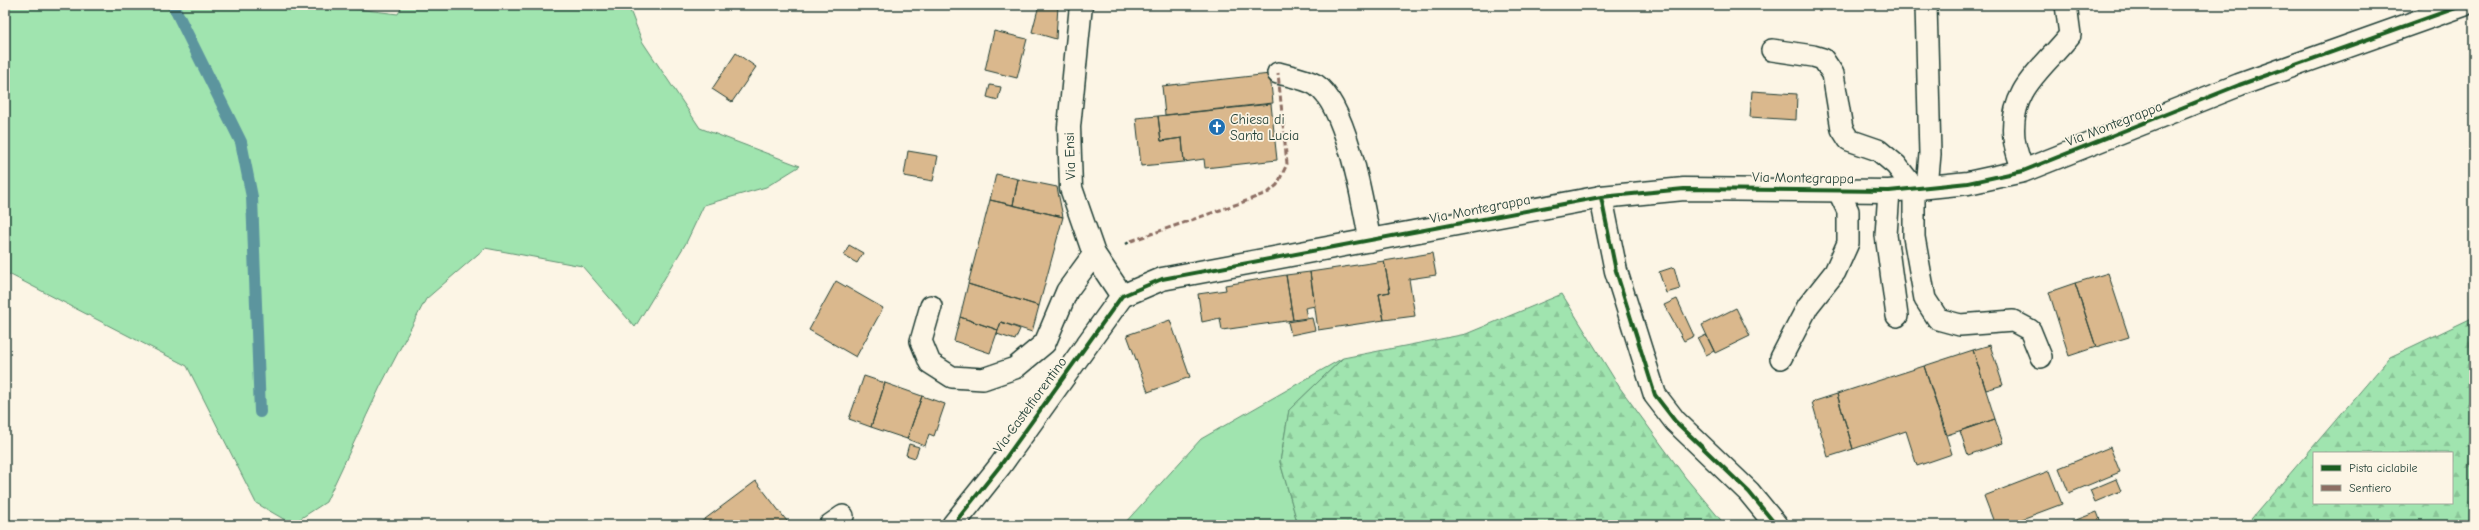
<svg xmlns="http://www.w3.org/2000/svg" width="2479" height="530" viewBox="0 0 2479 530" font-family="'Comic Neue',sans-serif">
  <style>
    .grass { fill: #a0e4af; stroke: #609072 }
    .forest { fill: url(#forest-firs); stroke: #609072; fill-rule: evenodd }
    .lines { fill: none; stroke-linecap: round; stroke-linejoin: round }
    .stream { stroke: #5c959e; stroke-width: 12 }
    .building { fill: #dab88d; stroke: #1f3d34 }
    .service-casing { stroke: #1f3d34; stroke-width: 24 }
    .minor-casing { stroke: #1f3d34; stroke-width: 25 }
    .tertiary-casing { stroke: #1f3d34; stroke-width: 25 }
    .path { stroke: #1f3d34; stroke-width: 2.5; stroke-dasharray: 3 3; stroke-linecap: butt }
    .service { stroke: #fcf5e5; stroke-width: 21 }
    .minor { stroke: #fcf5e5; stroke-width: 22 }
    .tertiary { stroke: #fcf5e5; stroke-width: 22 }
    .quiet { stroke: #8d6e63; stroke-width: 3; stroke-dasharray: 6 3; stroke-linecap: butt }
    .cycleway-casing { stroke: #fcf5e5; stroke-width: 6 }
    .cycleway { stroke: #1b5e20; stroke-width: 4 }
    .labels { text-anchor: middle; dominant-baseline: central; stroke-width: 3.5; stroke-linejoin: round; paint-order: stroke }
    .poi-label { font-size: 14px; fill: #1f3d34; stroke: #fcf5e5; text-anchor: start }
    .street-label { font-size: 14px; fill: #1f3d34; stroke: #fcf5e5 }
  </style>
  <defs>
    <pattern id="forest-firs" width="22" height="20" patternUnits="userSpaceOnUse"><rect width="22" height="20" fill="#a0e4af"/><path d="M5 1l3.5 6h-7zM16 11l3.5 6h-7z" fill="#89c497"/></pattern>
  </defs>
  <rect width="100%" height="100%" fill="#fcf5e5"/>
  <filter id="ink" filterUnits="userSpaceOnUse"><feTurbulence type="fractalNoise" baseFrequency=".025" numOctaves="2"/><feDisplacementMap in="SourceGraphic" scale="8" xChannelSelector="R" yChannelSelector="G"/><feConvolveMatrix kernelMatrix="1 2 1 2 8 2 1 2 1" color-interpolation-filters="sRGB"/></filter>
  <g filter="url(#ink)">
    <path class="grass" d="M5 5H324L398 14 403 5H628L642 41 700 128 800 166 766 187 704 205 686 243 635 327 582 266 485 248 426 299 380 387 326 502 292 524 256 503 187 366 5 272Z
      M1343 358 1289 410 1280 462 1298 525H1123L1201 439Z"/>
    <path class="forest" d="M1562 294 1620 388 1685 477 1725 525H1298L1280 462 1289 410 1343 358 1466 334Z
      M2474 317V525H2246L2390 357ZM2314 453H2452V503H2314Z"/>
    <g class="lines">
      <path class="stream" d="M173 5 241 142 252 197 260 412"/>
    </g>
    <path class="building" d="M1039 5H1058L1056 39 1032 32Z
      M994 31 1027 39 1017 78 985 70Z
      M736 53 756 67 732 102 712 89Z
      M1270 74 1273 103 1165 115 1162 86Z
      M990 85 1001 87 998 100 987 97Z
      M1752 91 1797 94 1796 120 1750 117Z
      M1271 104 1277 160 1205 168 1204 159 1184 162 1182 138 1161 141 1158 116Z
      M1158 116 1161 141 1182 138 1184 162 1141 166 1136 118Z
      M908 151 938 156 933 181 904 176Z
      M996 174 1018 179 1013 205 990 200Z
      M1018 179 1057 187 1063 217 1013 205Z
      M990 200 1063 217 1039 306 968 284Z
      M849 245 863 253 857 263 844 256Z
      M1432 253 1436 275 1409 279 1415 316 1384 320 1379 294 1390 292 1384 261Z
      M1384 261 1390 292 1379 294 1384 320 1318 330 1310 272Z
      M1674 267 1680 289 1666 293 1659 272Z
      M1310 272 1315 306 1305 308 1307 318 1293 320 1286 275Z
      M2108 273 2129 337 2096 347 2075 283Z
      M1286 275 1293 320 1222 330 1220 318 1202 322 1198 294 1226 290 1225 285Z
      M836 281 883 308 856 357 809 330Z
      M2075 283 2096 347 2069 356 2049 292Z
      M968 284 1039 306 1032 332 1001 322 998 330 960 317Z
      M1677 299 1694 336 1684 341 1664 305Z
      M1736 308 1750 336 1715 353 1702 325Z
      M960 317 998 330 990 353 954 341Z
      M1312 318 1315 330 1291 335 1288 322Z
      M1170 320 1190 377 1148 392 1127 335Z
      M1001 322 1020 329 1015 340 997 334Z
      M1706 335 1714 351 1706 355 1698 339Z
      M1990 345 2003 385 1986 390 1973 350Z
      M1973 350 1995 419 1947 435 1924 366Z
      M1924 366 1952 454 1917 466 1906 431 1853 449 1837 394Z
      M864 376 885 383 871 427 849 419Z
      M885 383 922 396 907 439 871 427Z
      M1837 394 1853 449 1828 457 1812 402Z
      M922 396 945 404 934 436 929 434 925 446 907 439Z
      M1995 419 2003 443 1968 455 1960 431Z
      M909 444 919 447 915 458 906 455Z
      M2110 447 2120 472 2069 493 2059 468Z
      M2049 471 2062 504 2006 525H1995L1984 496Z
      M2116 479 2121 491 2095 502 2090 490Z
      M756 481 790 525H697Z
      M2097 512 2102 525H2063Z"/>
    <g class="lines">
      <g class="service-casing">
        <path id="service" d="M1926 5 1930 154 1927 187
          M1772 50 1813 56 1823 59 1833 74 1842 129 1849 140 1878 150 1896 165 1914 188V237L1925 299 1938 319 1960 325 2013 321 2030 330 2041 357
          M1278 73C1290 76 1306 79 1316 85 1347 106 1363 204 1370 241
          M2023 171C2020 161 2015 149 2014 138 2009 89 2042 70 2070 35L2066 5
          M1889 191 1886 235 1897 316
          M931 306 921 341 930 363 952 377 983 379 1015 368 1045 343 1067 291 1094 254
          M1781 358 1808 306 1835 272 1848 243V211L1838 190
          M830 525 843 516"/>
      </g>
      <g class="minor-casing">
        <path id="minor" d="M1081 5 1069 127 1071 188 1094 254 1122 296
          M1601 197 1616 271 1655 395 1675 421 1749 492 1776 525"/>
      </g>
      <g class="tertiary-casing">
        <path id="tertiary" d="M953 525 1000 466 1122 296 1162 279 1601 197 1684 189 1889 191 1968 183 2023 171 2239 85 2464 5"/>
      </g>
      <path class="path" d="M1126 244 1131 241"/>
      <use href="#service" class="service"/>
      <use href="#minor" class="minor"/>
      <use href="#tertiary" class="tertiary"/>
      <path class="quiet" d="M1131 241 1246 201 1269 192 1277 185 1287 164 1278 73"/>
      <g class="cycleway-casing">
        <path id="cycleway" d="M1601 197 1616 271 1655 395 1675 421 1749 492 1776 525
          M953 525 1000 466 1122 296 1162 279 1601 197 1684 189 1889 191 1968 183 2023 171 2239 85 2464 5"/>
      </g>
      <use href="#cycleway" class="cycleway"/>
    </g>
  </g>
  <defs>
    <g id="church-disc" transform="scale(0.9)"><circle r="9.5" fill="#1f6fb2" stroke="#fcf5e5"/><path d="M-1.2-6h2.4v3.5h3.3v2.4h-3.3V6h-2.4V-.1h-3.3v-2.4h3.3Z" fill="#fff"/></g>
  </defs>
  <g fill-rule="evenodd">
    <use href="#church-disc" x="1217" y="127"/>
  </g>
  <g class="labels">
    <g class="poi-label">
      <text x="1230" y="119">Chiesa di<tspan x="1230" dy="16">Santa Lucia</tspan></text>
    </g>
    <g class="street-label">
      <text transform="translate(2114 124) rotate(-21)">Via Montegrappa</text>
      <text transform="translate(1070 156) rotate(-92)">Via Ensi</text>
      <text transform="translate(1803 178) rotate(1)">Via Montegrappa</text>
      <text transform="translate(1480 209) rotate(-11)">Via Montegrappa</text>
      <text transform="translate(1030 405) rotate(-54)">Via Castelfiorentino</text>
    </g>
  </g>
  <rect width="2479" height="530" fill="none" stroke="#fcf5e5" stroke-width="20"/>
  <rect x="10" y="10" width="2459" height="510" fill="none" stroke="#1f3d34" stroke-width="1.5" filter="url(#ink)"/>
  <rect x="2313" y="452" width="140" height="52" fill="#fcf5e5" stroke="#a4ab9e"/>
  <rect x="2321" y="465" width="20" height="6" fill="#1b5e20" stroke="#a4ab9e"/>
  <text x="2349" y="472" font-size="12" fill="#1f3d34">Pista ciclabile</text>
  <rect x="2321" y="485" width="20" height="6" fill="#8d6e63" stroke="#a4ab9e"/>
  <text x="2349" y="492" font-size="12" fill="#1f3d34">Sentiero</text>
</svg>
